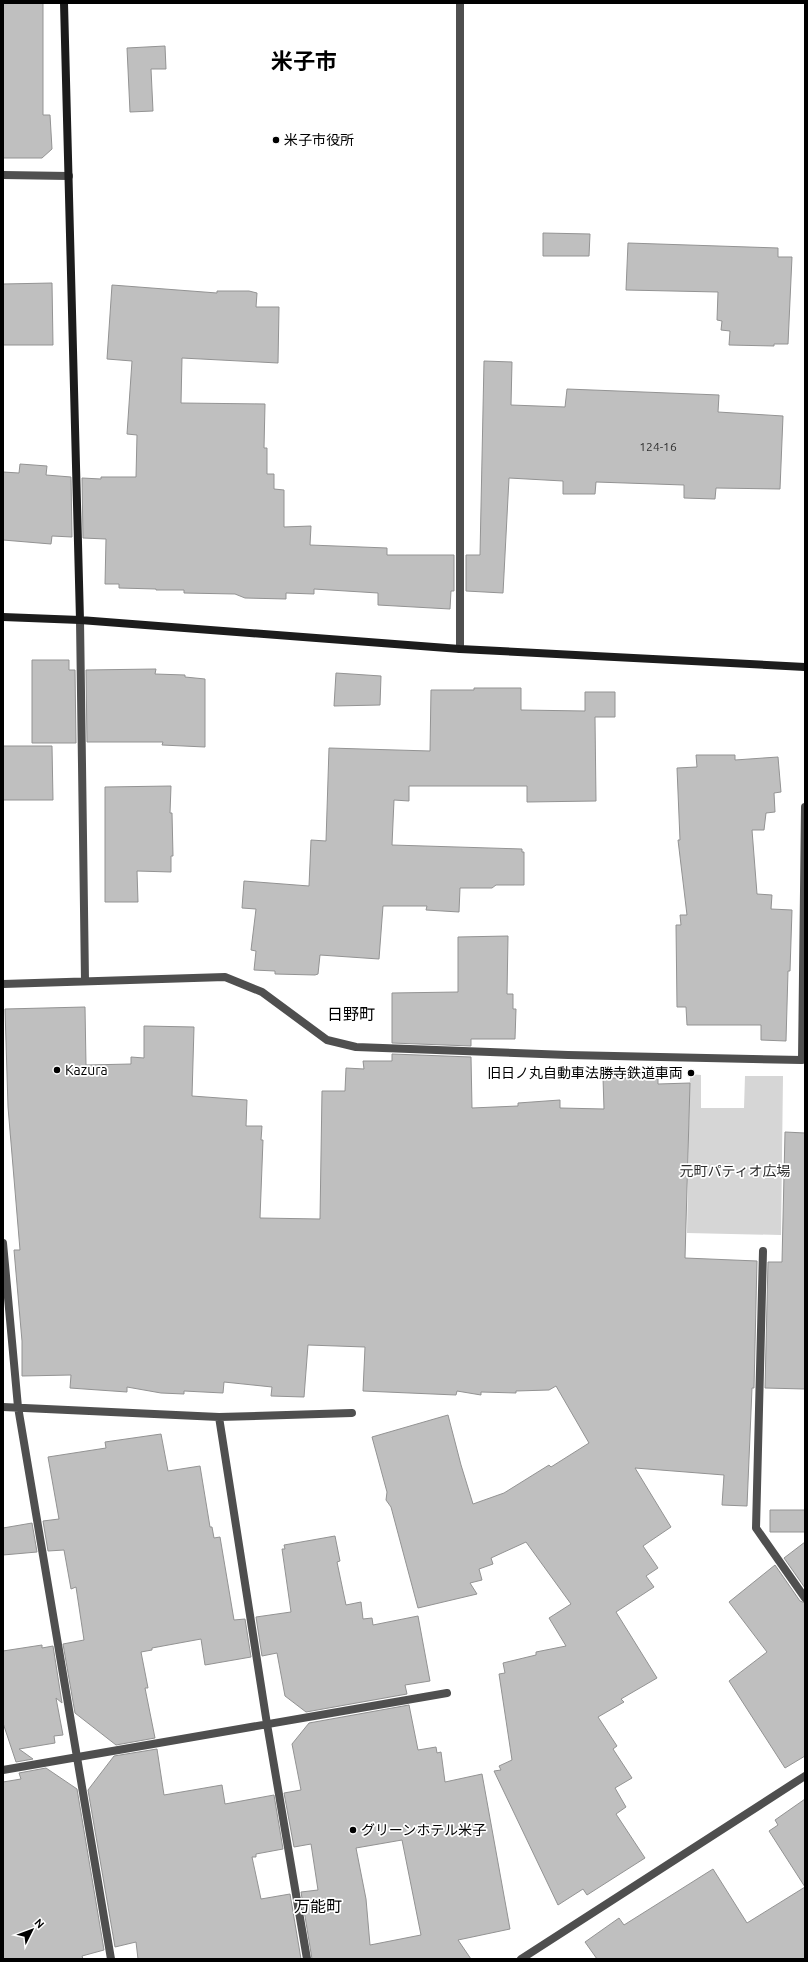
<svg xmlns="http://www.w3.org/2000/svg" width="808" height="1962" viewBox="0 0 808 1962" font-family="Ubuntu,'Noto Sans JP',sans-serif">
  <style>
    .green { fill: #d6d6d6 }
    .building { fill: #bfbfbf; stroke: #939393; fill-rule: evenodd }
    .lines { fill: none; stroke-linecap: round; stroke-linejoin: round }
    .street { stroke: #4f4f4f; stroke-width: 8 }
    .secondary { stroke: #1c1c1c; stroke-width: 8 }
    .poi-dot { fill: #000; stroke: #fff; stroke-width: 1.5 }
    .labels { text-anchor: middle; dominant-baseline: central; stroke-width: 3.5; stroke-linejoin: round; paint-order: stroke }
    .number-label { font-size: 12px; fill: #303030 }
    .poi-label { font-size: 14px; fill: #000; stroke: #fff; text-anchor: start }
    .park-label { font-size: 14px; fill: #2d2d2d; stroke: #fff }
    .quarter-label { font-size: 16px; fill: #000; stroke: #fff }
    .town-label { font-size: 22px; font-weight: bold; fill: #000; stroke: #fff }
  </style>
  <rect width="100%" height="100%" fill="#fff"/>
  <path class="green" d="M690 1074 701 1075V1108H744L745 1076H783L781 1235 687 1233Z"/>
  <path class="building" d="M3 3H43V115H50L52 149 42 158H3Z
    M165 46 166 69H151L153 111 130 112 127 48Z
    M543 233 590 234 589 256H543Z
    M628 243 778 248V257H792L788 344H774V346L729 345 730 331 721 330 722 321 717 320 718 292 626 290Z
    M52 283 53 345H3V284Z
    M112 285 217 293V291H249L257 293 256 307H279L278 363 182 358 181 403 265 404 264 448H267V474H274V489L284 490V527L311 526 310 545 387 548V555H454V591H451L450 609 378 605V593L314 589V594L286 593V599L245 598 235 594 184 593V590H156V589L119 588V584H105L106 539 83 538 82 478 101 479V477H136L137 435 127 434 132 361 107 359Z
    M484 361 512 362 511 405 565 407 567 389 719 395 718 412 783 416 780 489 716 488 715 499 684 498V485L596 482 595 494H563V481L509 478 503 593 466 591V555H480Z
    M20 464 47 466 46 475 71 477 72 537 52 536 51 544 3 540V472L19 473Z
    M32 660H69V670H75L76 743H32Z
    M156 669 155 674 185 675V677L205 679V747L162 745 163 742H87L86 670Z
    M336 673 381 676 380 705 334 706Z
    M474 688H521V710L585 711V692H615V717H595L596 801 527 802V786H409V801L394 800 392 845 522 849V852H524V885H496L492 888H460L459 912 426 910 427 906H383L379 959 320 955 318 974 315 975 275 974V971L254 970 256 951 251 950 256 909 242 908 244 881 309 886 311 840 326 841 329 748 430 751 431 690H474Z
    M3 746H52L53 800H3Z
    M696 755H735V760L778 757 781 792 774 793 775 812 766 813 764 830H752L757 894 772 895 771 909 792 910 790 971H788L786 1041 761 1040V1025H687L686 1007H677L676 925H681L680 915H687L678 840H680L677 768 697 767Z
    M171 786 170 813H172L173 856H171V872L137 871 138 902H105V787Z
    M508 936 507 994H513V1009H516L515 1039H471V1046L392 1043V993L458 992V937Z
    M85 1007 86 1065 131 1064V1057L144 1058V1026L194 1027 192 1096 247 1100 246 1126H262L261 1140H263L260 1218 320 1219 322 1091H345L346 1068 364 1069 363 1061H392V1054L471 1057 472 1108 518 1106V1103L560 1100V1108L604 1109 603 1078H658V1084L690 1083 685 1258 757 1261 754 1388H752L747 1506 722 1505 724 1475 635 1468 671 1527 643 1546 658 1568 646 1576 654 1587 616 1612 657 1678 621 1699 624 1702 598 1717 617 1746 613 1749 632 1778 615 1788 626 1807 616 1814 645 1858 587 1895 583 1889 558 1905 494 1771 501 1770 499 1766 512 1760 499 1674 505 1673 503 1663 536 1655V1652L566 1646 549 1618 571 1604 526 1542 491 1558 493 1564 479 1569 482 1580 470 1583 477 1594 418 1608 391 1507 386 1500 387 1492 372 1437 448 1415 461 1465 473 1504 504 1493 549 1465 551 1467 589 1443 556 1386 549 1390 516 1391V1393L481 1392V1395L457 1391 456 1395 363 1391 365 1347 308 1345 304 1397 271 1396 272 1387 224 1382 223 1393 184 1391V1394L161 1393 127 1387V1392L70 1388 71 1375 22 1376V1341L14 1250H20L8 1107 5 1009Z
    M785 1132 805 1133V1389L765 1388 768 1262H782Z
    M161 1434 168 1471 200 1466 210 1527H212L214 1538 220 1537 234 1620 245 1619 251 1657 205 1665 201 1639 152 1648V1650L141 1652 148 1688H145L155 1738 116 1745 75 1713 63 1644 84 1640 76 1587 71 1589 64 1550 48 1551 43 1521 59 1519 48 1457 106 1448 105 1442Z
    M770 1510H805V1532H770Z
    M32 1523 37 1552 3 1555V1528Z
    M335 1536 340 1561 337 1562 346 1605 361 1602 363 1619 372 1618 373 1625 418 1616 430 1681 405 1685 407 1694 306 1712 285 1696 277 1653 262 1656 256 1617 291 1612 282 1549H285L284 1545Z
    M805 1542V1588L784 1558Z
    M775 1565 800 1601 805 1603V1756L785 1768 729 1681 767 1652 729 1602Z
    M42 1645V1648L53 1646 62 1703 56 1698 63 1735 54 1736 55 1743 19 1749 33 1759 16 1762 3 1723V1651Z
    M409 1705 418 1750 436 1747 437 1753 441 1752 445 1782 482 1774 510 1929 458 1940 471 1959H312L301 1892 318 1890 311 1844 294 1847 284 1793 301 1790 292 1744 309 1723ZM402 1840 421 1935 370 1945 366 1899 356 1848Z
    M157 1749 164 1795 222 1785 225 1804 274 1795 283 1849 256 1854V1857H252L261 1899 290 1894 301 1959H138L136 1942 115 1947 88 1790 114 1756Z
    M46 1768 77 1789 104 1950 82 1956 83 1959H3V1782L21 1779 19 1773Z
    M805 1799V1887L769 1831 778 1825 775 1820Z
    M713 1869 747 1923 805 1887V1959H597L585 1942 619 1918 624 1925Z"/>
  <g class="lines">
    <path class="street" d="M3 175 69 176
      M80 620 85 981
      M460 649V3
      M3 984 225 977 262 992 327 1040 356 1047 568 1055 802 1060 805 807
      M3 1243 18 1407 111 1959
      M763 1251 756 1528 805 1598
      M3 1407 219 1417 352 1413
      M219 1417 267 1724 307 1959
      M3 1770 447 1693
      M521 1959 805 1776"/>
    <path class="secondary" d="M64 3 80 620
      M3 617 80 620 460 649 805 667"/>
  </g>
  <g class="poi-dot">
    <circle cx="276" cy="140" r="4"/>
    <circle cx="57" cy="1070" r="4"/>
    <circle cx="691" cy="1073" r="4"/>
    <circle cx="353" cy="1830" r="4"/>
  </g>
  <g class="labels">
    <g class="number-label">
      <text x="658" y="446">124-16</text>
    </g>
    <g class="poi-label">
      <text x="284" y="140">米子市役所</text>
      <text x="65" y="1070">Kazura</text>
      <text x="683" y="1073" text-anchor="end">旧日ノ丸自動車法勝寺鉄道車両</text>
      <text x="361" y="1830">グリーンホテル米子</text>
    </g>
    <g class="park-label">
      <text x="735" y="1171">元町パティオ広場</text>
    </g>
    <g class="quarter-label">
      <text x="351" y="1014">日野町</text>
      <text x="318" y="1906">万能町</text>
    </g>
    <g class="town-label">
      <text x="304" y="60">米子市</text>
    </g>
  </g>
  <rect width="808" height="1962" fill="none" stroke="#000000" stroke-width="8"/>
  <g transform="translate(32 1930) rotate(48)" stroke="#ffffff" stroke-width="3" paint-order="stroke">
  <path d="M0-3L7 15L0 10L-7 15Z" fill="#000000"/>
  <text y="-6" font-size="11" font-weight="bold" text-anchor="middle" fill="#000000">N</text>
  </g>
</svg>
